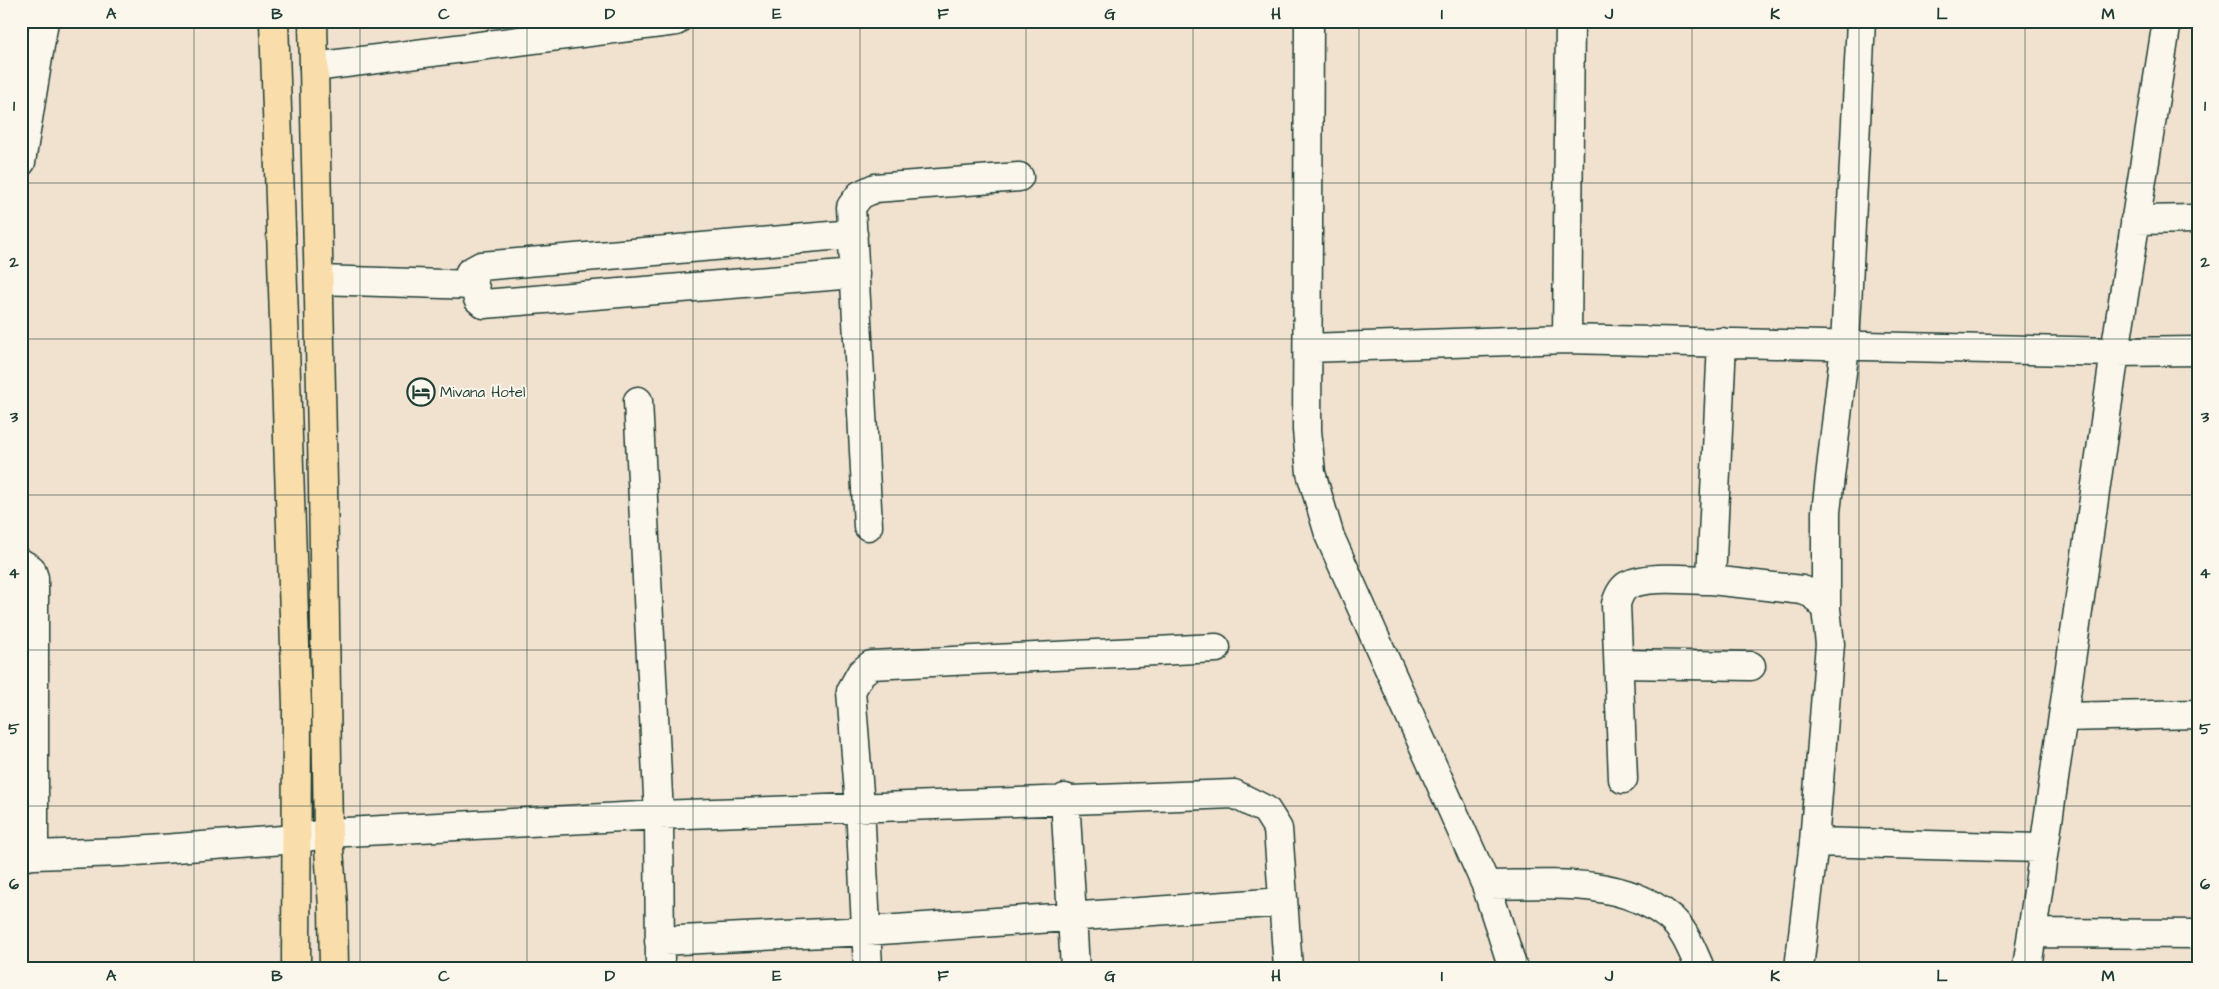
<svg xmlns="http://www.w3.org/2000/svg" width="2219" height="989" viewBox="0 0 2219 989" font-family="'Architects Daughter',sans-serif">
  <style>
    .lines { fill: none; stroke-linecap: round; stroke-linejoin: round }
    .minor-casing { stroke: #1f3d34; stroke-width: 31 }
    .major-casing { stroke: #1f3d34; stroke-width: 31 }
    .minor { stroke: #fbf7ec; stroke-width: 28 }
    .major { stroke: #f9deab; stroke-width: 28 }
    .grid { fill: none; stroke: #1f3d34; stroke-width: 1; stroke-opacity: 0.55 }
    .labels { text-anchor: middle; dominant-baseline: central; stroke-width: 4; stroke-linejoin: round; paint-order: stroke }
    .poi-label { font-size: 15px; fill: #1f3d34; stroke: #fbf7ec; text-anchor: start }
    .neatline { fill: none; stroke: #1f3d34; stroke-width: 2 }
    .grid-label { font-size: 16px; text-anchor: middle; font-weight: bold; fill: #1f3d34 }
  </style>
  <rect width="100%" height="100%" fill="#f1e1cf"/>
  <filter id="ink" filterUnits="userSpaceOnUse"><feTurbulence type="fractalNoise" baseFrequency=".02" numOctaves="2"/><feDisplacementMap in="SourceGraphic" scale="10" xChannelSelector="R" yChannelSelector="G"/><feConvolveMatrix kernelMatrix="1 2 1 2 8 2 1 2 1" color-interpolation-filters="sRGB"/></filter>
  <g filter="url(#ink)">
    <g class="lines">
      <g class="minor-casing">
        <path id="minor" d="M1309 21 1307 430 1311 473 1330 537 1486 885 1513 968
          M1570 21 1567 339 2115 352 2198 351
          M314 67 676 21
          M21 162 44 21
          M2135 220 2198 219
          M853 234 481 266 470 272 478 299 484 304 855 274
          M319 280 474 285
          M1722 342 1711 580 1802 590 1813 594 1826 609 1830 644 1814 842 1799 968
          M1308 348 1567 339
          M638 401 659 815 660 968
          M868 526 851 207 860 195 875 188 1019 177
          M21 563 31 569 34 578V855
          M1826 609V512L1845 346 1861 21
          M1619 664 1751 666
          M2063 717 2198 714
          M1623 779 1616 604C1618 597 1621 589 1628 585 1648 575 1689 580 1711 580
          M1065 798 1075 968
          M1814 842 2044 848
          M21 857 34 855 122 852 296 839 328 833 659 815 1234 794 1266 810 1278 829 1288 968
          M1486 885C1545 885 1618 876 1668 916 1684 928 1692 950 1700 968
          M2032 933 2198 934
          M659 941 867 931 1283 902
          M868 968 860 806 851 691 861 673 871 665 1216 648
          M2027 968 2115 352 2167 21"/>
      </g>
      <g class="major-casing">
        <path id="major" d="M274 21 297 705 296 968
          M313 21 323 484 328 833 333 907 334 968"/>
      </g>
      <use href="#minor" class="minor"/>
      <use href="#major" class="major"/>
    </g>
  </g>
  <path class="grid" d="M194 21V968M360 21V968M527 21V968M693 21V968M860 21V968M1026 21V968M1193 21V968M1359 21V968M1526 21V968M1692 21V968M1859 21V968M2025 21V968M21 183H2198M21 339H2198M21 495H2198M21 650H2198M21 806H2198"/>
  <defs>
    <g id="hotel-ring" transform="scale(1.4375)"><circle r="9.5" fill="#fbf7ec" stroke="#1f3d34" stroke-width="1.5"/><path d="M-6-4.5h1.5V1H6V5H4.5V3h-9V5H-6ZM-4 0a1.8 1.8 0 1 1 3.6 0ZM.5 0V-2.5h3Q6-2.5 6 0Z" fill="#1f3d34"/></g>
  </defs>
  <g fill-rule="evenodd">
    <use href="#hotel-ring" x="421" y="392"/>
  </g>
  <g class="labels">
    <g class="poi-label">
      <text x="440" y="392">Mivana Hotel</text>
    </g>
  </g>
  <rect width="2219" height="989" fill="none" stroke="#fbf7ec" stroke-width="55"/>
  <rect x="28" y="28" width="2164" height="934" class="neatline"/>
  <g class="grid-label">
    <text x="111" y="19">A</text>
    <text x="277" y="19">B</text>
    <text x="444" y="19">C</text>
    <text x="610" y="19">D</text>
    <text x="777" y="19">E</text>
    <text x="943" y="19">F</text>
    <text x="1110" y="19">G</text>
    <text x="1276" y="19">H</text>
    <text x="1442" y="19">I</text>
    <text x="1609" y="19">J</text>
    <text x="1775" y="19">K</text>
    <text x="1942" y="19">L</text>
    <text x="2108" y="19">M</text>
    <text x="14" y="111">1</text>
    <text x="2205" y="111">1</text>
    <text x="14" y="267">2</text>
    <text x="2205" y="267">2</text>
    <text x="14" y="422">3</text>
    <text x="2205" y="422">3</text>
    <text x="14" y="578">4</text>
    <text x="2205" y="578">4</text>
    <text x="14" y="734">5</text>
    <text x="2205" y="734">5</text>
    <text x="14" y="889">6</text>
    <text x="2205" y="889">6</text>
    <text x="111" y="981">A</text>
    <text x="277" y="981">B</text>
    <text x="444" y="981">C</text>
    <text x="610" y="981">D</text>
    <text x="777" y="981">E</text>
    <text x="943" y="981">F</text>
    <text x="1110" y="981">G</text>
    <text x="1276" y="981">H</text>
    <text x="1442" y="981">I</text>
    <text x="1609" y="981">J</text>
    <text x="1775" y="981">K</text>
    <text x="1942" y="981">L</text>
    <text x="2108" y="981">M</text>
  </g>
</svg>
